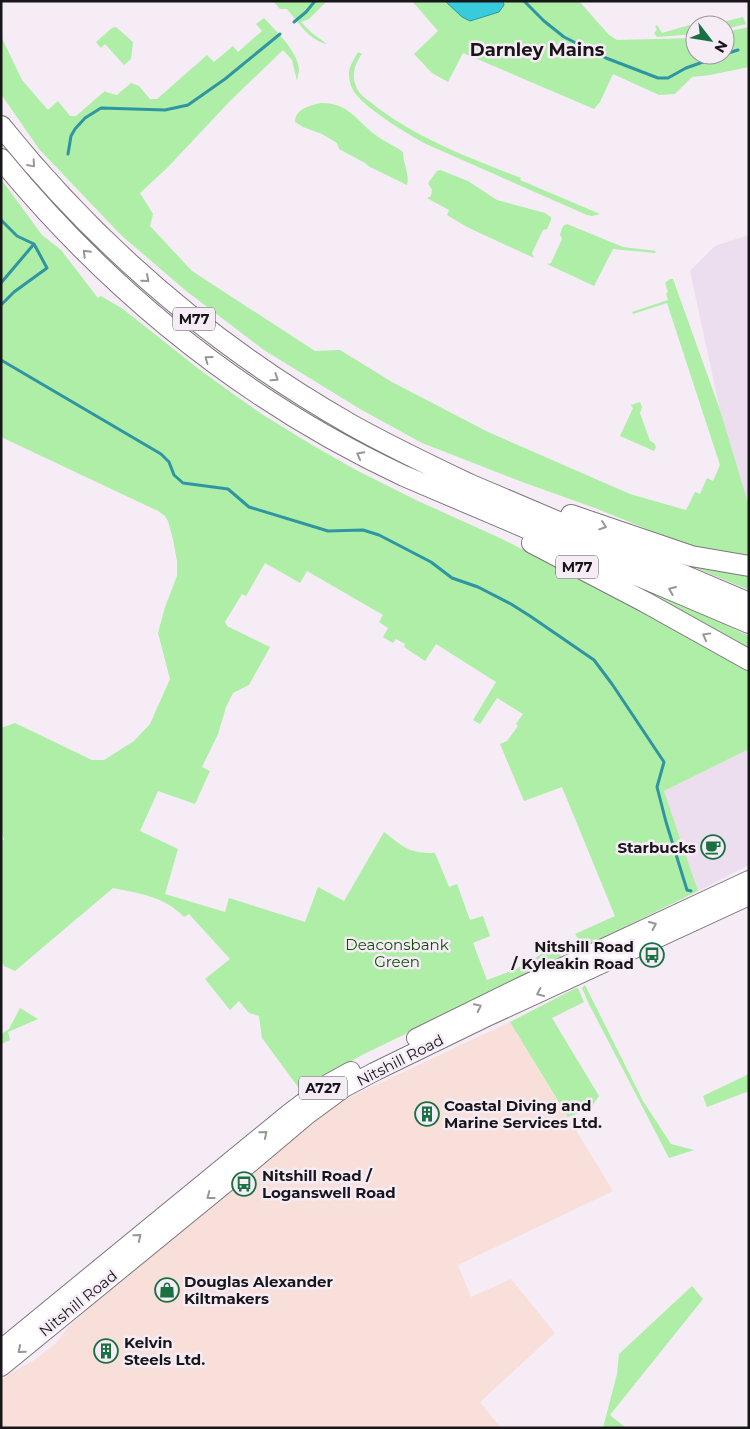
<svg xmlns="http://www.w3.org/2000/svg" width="750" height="1429" viewBox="0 0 750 1429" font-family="Montserrat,sans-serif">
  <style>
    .built { fill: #ecdeee }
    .industrial { fill: #f9dfd9 }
    .green { fill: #aeeea6 }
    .water { fill: #38cbdc; stroke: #2f95a2 }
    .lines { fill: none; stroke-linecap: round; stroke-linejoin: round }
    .stream { stroke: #2f95a2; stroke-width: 3 }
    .primary-casing { stroke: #7e757f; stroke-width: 20 }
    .motorway-casing { stroke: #7e757f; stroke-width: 22 }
    .primary { stroke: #fff; stroke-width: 18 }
    .motorway { stroke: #fff; stroke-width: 20 }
    .oneway { stroke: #989698 }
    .labels { text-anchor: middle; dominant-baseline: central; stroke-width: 5; stroke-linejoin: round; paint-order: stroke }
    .shield { fill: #f5ecf6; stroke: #5b565c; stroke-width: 1 }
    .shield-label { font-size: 14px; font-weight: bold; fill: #19161a }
    .poi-label { font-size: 15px; font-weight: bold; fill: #19161a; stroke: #f5ecf6; text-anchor: start }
    .park-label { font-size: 15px; fill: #0f5006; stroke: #f5ecf6 }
    .street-label { font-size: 15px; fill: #19161a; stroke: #f5ecf6 }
    .quarter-label { font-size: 18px; font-weight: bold; fill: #19161a; stroke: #f5ecf6 }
  </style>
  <rect width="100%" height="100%" fill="#f5ecf6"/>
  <path class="built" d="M749 235V506L720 410 690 271 715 246Z
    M749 749V865L698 891 664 791Z"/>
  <path class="industrial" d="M510 1022 613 1191 458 1265 471 1297 511 1279 555 1333 480 1402 501 1428H1V1381L9 1374 36 1359 56 1343 69 1326 90 1307 322 1116 344 1100Z"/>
  <path class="green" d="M273 1H327L309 19 301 22 312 33 327 44C310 41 298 22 287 9H280Z
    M412 1H445L462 17 470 21 504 5 503 1H579L608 34 617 40 695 38V55H725V32L749 27V67L710 75 692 77 675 94 659 95 613 74 600 102 594 109 463 53 448 82 432 73 414 54 438 31Z
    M743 17 746 24 725 29V25H695V34L657 37 654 33 657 30 655 26 657 25 662 33 707 20 719 23Z
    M264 18C276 31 298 51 299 70 299 73 297 78 297 81L292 60 283 50 230 101 168 167 140 193 153 214 150 226 192 271 315 351 340 350 392 382 488 432 630 494 686 510 695 492 700 494 707 478 713 481 720 465 667 303 633 314 632 312 668 300 666 293 668 292 665 283 670 279H673L720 410 749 506V556L698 548 659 534 595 508 525 483 422 443 360 409 264 350 185 290 121 235 39 149 1 94V36L22 80 48 110 58 101 70 116H76L105 91 106 92 117 95 131 83 139 86 150 99H157L207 55 214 62 233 46 238 52 262 31 256 24Z
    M116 27 133 42 131 59 124 65 105 44 101 48 96 42 112 28Z
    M358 52 362 54C355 63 351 76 356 86 358 94 368 100 374 105 418 139 470 158 521 178L520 180 600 214 592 216 587 215 426 144C408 134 360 106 352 88 350 84 349 78 349 73 349 66 355 58 358 52Z
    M321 103C350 103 356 121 377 136 385 142 395 146 403 152 403 164 410 174 407 185L370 167 365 163 339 149 337 143 322 134 303 127 295 122C295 109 311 105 321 103Z
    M440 170 468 181 497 200 545 213 551 217V220L547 229 543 230 532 253 534 258 467 227 447 215 449 210 427 198 431 196 432 190 428 183 437 171Z
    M1 179 42 235 61 250 98 298 101 296 123 309 200 370 260 413 312 445 356 470 418 501 500 538 595 586 749 670V749L664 791 698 891 594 942C584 945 580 942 575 934L615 916 562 787 524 801 500 744 507 741 518 726 516 724 523 714 497 698 480 724 473 720 496 682 436 644 425 661 404 647 405 644 396 639 393 643 383 637 388 628 379 622 383 615 307 571 300 583 265 563 246 596 242 594 225 622 227 626 270 647 249 685 233 693 226 707 218 734 202 767 210 771 195 804 158 791 140 831 178 849 165 894 225 912 229 898 305 922 318 887 344 901 384 832C405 848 408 853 435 853L449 887 457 884 470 920 483 916 490 936 473 943 487 980 514 970 534 959 555 944 562 958 360 1056 301 1091 262 1038 259 1016 249 1013 239 1001 230 1010 205 979 230 959 189 914 184 917C164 896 141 894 113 888L15 971 4 966 1 961V841L4 840 1 829V728L15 723 92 760H104L134 741 150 724 170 679 158 633 165 607 177 576V561L173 539 168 521 165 516 158 511 1 437Z
    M567 224 623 247 656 251 655 253 613 249 594 286 547 264 551 263 562 239 560 234 563 226Z
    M640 402 642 407 640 413 650 441 654 443 656 447 654 451 620 436 633 408 631 405Z
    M688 565 749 570V590Z
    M623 581 716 620 749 636V655Z
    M585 985 643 1101 671 1144 694 1150 669 1158 589 1004 582 988Z
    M576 988H578L584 1002 552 1018 599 1096 590 1109 568 1117 510 1022Z
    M20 1008 38 1019 8 1032 10 1040 1 1044V1034L9 1029Z
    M749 1074V1091L707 1107 703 1096Z
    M692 1286 703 1299 610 1415 626 1428H603L617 1374 619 1354Z"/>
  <path class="water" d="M445 1H503L504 5 499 12 470 21 462 17Z"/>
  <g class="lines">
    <path class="stream" d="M524 1 544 21 564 37 606 58 658 78H668L686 68 723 55
      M294 22 306 12 315 1
      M725 54 738 50
      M68 154 71 136 75 129 85 118 101 108 165 110 188 105 225 79 280 34
      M1 220 17 236 34 244 47 268 14 292 1 305
      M1 283 34 244
      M1 360 161 454 169 462 174 475 183 483 228 489 249 507 328 531 363 530 379 535 431 562 452 578 478 587 511 604 530 616 594 660 612 684 664 762 657 787 666 822 687 890 691 891"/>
    <g class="primary-casing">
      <path id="primary" d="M416 1038 524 985 749 880
        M1 1349 288 1114 329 1083 351 1071
        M1 1367 242 1170 306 1116 344 1088 374 1072 487 1017 749 896"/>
    </g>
    <g class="motorway-casing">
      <path id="motorway" d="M1 126C99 248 215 347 350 424 389 446 429 465 469 484L749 603
        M1 159C112 294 246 402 404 476L749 623
        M571 515 691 556 749 566
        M532 543 645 602 749 660"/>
    </g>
    <use href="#primary" class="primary"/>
    <use href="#motorway" class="motorway"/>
  </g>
  <defs><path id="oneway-chevron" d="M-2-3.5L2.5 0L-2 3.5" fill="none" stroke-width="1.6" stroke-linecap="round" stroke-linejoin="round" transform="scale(1.25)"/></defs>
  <g class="oneway">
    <use href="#oneway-chevron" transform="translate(32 164) rotate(49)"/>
    <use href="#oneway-chevron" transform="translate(86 253) rotate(-135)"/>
    <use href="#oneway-chevron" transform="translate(146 279) rotate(41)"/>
    <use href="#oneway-chevron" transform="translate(208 359) rotate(-144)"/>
    <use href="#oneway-chevron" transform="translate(275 378) rotate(34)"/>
    <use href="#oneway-chevron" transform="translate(360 455) rotate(-152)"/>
    <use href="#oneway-chevron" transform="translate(603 526) rotate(19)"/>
    <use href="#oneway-chevron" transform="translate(672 590) rotate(-157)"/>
    <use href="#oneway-chevron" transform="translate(706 636) rotate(-151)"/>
    <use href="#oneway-chevron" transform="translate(653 925) rotate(-25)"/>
    <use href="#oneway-chevron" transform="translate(540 993) rotate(155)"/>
    <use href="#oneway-chevron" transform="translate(478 1007) rotate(-26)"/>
    <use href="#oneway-chevron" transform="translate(264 1134) rotate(-40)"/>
    <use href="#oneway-chevron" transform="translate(210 1196) rotate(143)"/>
    <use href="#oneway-chevron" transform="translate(138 1237) rotate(-39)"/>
    <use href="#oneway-chevron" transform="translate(21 1350) rotate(140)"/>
  </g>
  <defs>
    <g id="cafe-ring" transform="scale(1.25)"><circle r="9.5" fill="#f5ecf6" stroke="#197043" stroke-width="1.5"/><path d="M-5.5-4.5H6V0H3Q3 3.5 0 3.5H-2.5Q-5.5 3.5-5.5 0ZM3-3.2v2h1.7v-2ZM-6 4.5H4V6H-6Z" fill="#197043"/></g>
    <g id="bus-ring" transform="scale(1.25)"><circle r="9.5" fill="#f5ecf6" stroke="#197043" stroke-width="1.5"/><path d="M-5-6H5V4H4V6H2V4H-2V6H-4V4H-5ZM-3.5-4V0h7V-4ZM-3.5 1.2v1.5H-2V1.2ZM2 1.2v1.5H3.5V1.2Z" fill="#197043"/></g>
    <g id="building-ring" transform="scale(1.25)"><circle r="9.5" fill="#f5ecf6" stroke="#197043" stroke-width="1.5"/><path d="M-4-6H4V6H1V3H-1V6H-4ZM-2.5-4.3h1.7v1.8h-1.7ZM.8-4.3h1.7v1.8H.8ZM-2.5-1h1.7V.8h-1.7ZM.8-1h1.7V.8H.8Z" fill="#197043"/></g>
    <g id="shop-ring" transform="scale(1.25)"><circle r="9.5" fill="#f5ecf6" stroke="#197043" stroke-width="1.5"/><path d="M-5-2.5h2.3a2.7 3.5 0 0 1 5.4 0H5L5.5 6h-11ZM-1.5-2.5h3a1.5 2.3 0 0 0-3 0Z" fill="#197043"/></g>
  </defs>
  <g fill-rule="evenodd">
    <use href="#cafe-ring" x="713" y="847"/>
    <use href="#bus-ring" x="652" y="955"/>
    <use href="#building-ring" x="427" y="1114"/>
    <use href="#bus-ring" x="244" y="1184"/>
    <use href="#shop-ring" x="167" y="1290"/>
    <use href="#building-ring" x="106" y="1351"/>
  </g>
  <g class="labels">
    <g class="shield">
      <rect x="173" y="307.5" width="42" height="23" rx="4"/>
      <rect x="556" y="555.5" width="42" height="23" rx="4"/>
      <rect x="299" y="1076.5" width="48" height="23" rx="4"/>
    </g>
    <g class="shield-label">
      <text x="194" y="319">M77</text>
      <text x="577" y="567">M77</text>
      <text x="323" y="1088">A727</text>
    </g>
    <g class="poi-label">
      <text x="696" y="847" text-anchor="end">Starbucks</text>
      <text x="634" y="946" text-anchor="end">Nitshill Road<tspan x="634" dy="17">/ Kyleakin Road</tspan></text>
      <text x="444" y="1105">Coastal Diving and<tspan x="444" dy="17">Marine Services Ltd.</tspan></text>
      <text x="262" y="1175">Nitshill Road /<tspan x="262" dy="17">Loganswell Road</tspan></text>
      <text x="184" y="1281">Douglas Alexander<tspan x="184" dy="17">Kiltmakers</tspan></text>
      <text x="124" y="1342">Kelvin<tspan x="124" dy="17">Steels Ltd.</tspan></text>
    </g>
    <g class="park-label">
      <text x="397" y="944">Deaconsbank<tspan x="397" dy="17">Green</tspan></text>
    </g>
    <g class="street-label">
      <text transform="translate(400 1060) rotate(-27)">Nitshill Road</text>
      <text transform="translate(78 1303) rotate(-39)">Nitshill Road</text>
    </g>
    <g class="quarter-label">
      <text x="537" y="50">Darnley Mains</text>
    </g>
  </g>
  <rect width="750" height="1429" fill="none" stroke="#19161a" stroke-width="5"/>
  <g transform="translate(710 40) rotate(121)"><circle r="24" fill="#f5ecf6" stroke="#9d969e"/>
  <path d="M0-4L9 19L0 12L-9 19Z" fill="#197043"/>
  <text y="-8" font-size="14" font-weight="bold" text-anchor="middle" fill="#19161a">N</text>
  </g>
</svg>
